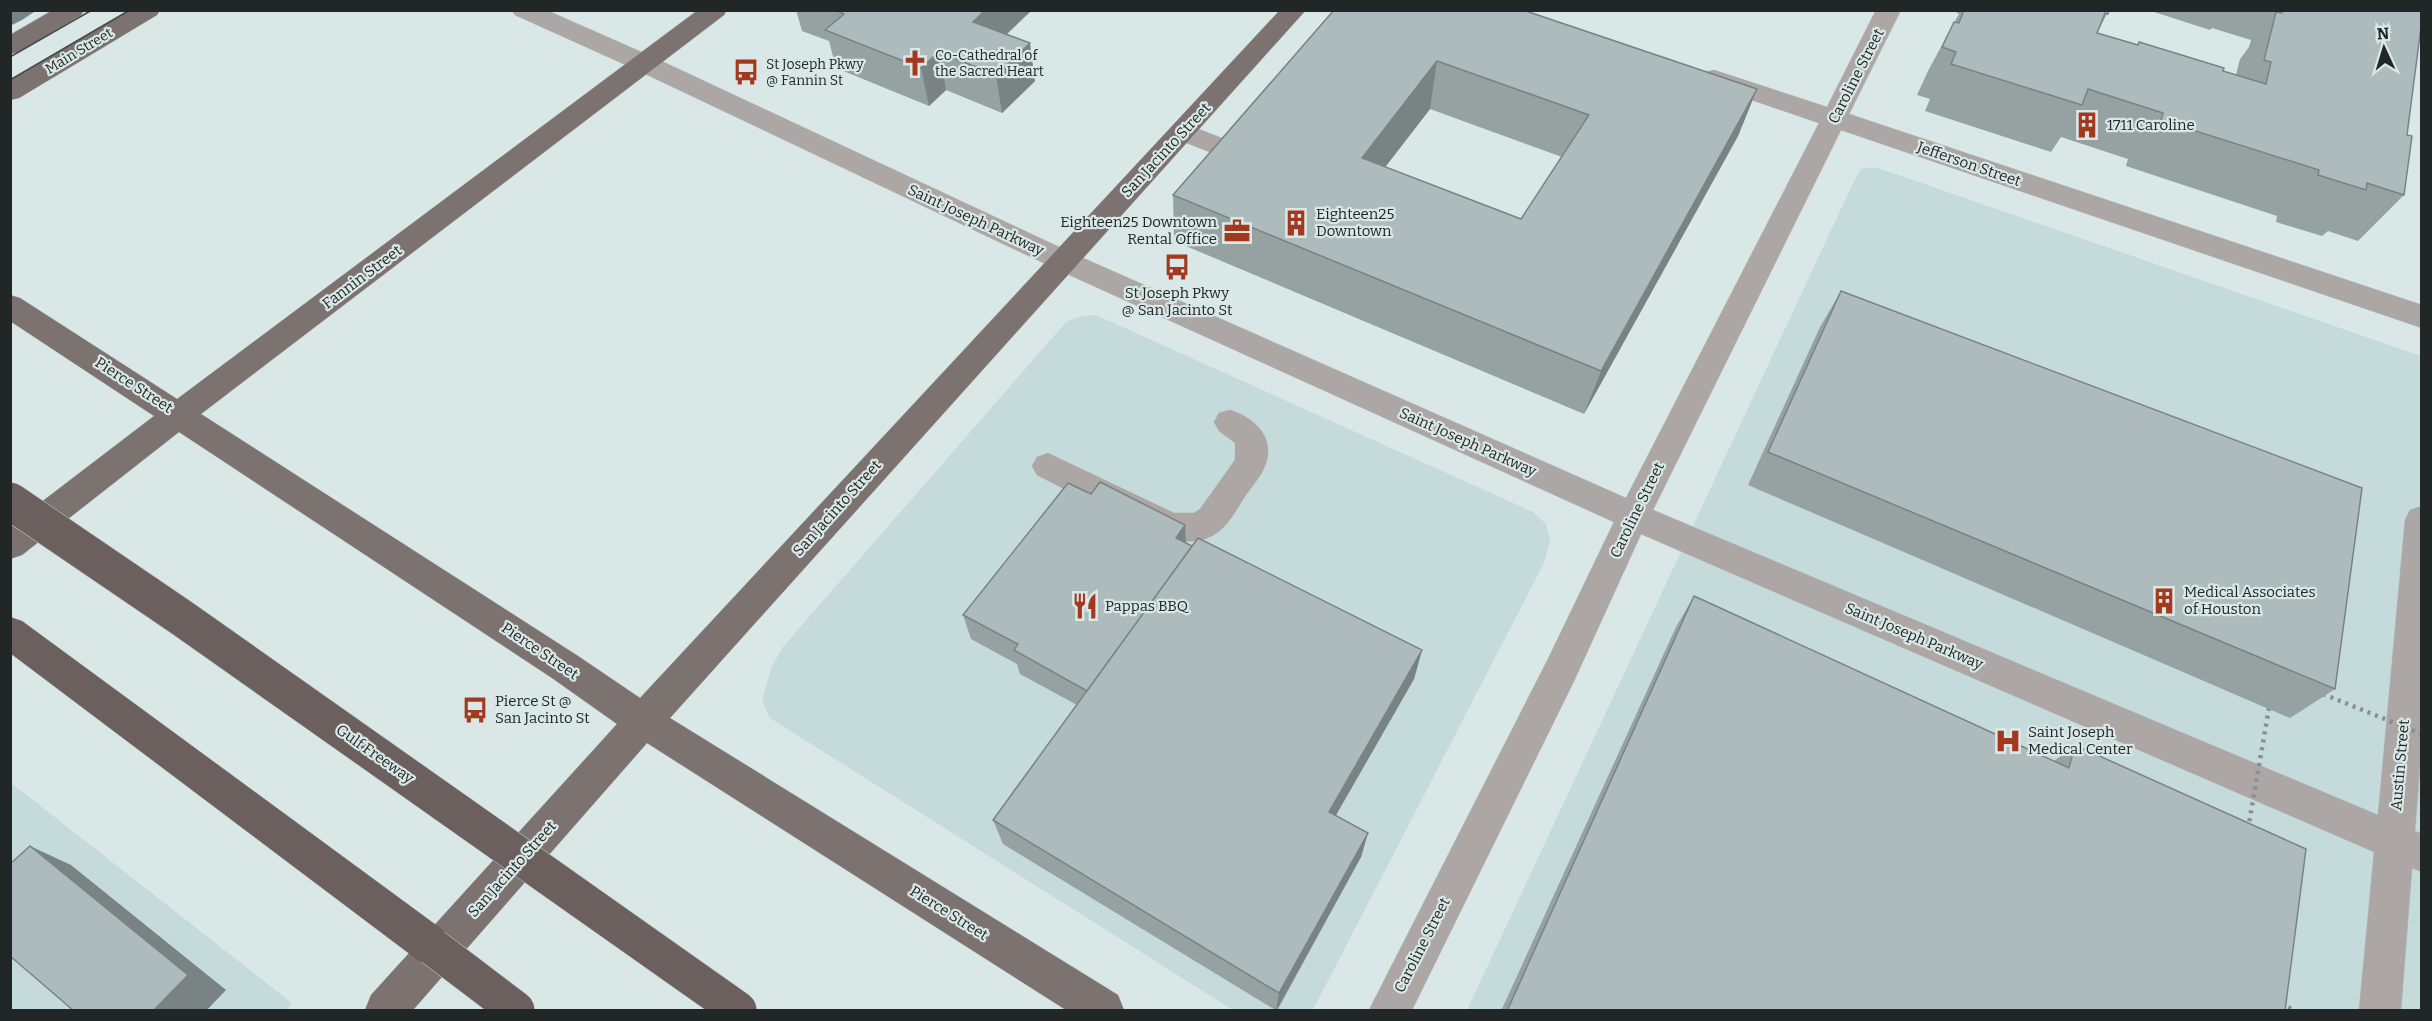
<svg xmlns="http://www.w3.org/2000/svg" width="2432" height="1021" viewBox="0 0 2432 1021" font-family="Bitter,serif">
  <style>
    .built { fill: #c5dbdb }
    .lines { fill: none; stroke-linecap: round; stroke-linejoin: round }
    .minor-casing { stroke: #b9c4c4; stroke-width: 1 }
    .major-casing { stroke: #b9c4c4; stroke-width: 1 }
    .highway-casing { stroke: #b9c4c4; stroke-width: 1 }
    .path { stroke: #858f8f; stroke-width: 4.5; stroke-dasharray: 3 5; stroke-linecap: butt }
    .minor { fill: #aca6a5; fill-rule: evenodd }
    .major { fill: #7c7370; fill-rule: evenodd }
    .highway { fill: #6b605d; fill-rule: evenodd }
    .tram { stroke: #464c4c; stroke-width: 1.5 }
    .highway-bridge-casing { stroke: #b9c4c4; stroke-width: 38; stroke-linecap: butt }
    .path-bridge { stroke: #858f8f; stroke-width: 4.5; stroke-dasharray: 3 5; stroke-linecap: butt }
    .highway-bridge { stroke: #6b605d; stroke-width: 37 }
    .wall { fill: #96a1a2; fill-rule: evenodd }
    .shaded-wall { fill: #7a8384 }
    .building { fill: #aebbbc; stroke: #7a8384; stroke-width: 1.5; fill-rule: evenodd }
    .labels { text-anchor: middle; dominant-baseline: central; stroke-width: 4.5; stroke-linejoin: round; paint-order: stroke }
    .far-street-label { font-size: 14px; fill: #212626; stroke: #dae7e7 }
    .far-poi-label { font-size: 14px; fill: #212626; stroke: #dae7e7; text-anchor: start }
    .street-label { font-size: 15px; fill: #212626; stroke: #dae7e7 }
    .poi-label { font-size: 15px; fill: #212626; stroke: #dae7e7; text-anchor: start }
  </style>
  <rect width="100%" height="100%" fill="#dae7e7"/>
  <path class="built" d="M1872 167 1884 170 2421 356V1010H1467L1854 181 1861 169Z
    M1096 315 1533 512 1546 524 1550 540 1544 563 1313 1010H1233L770 718 762 701 771 668 782 648 1066 322 1081 316Z
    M10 782 292 1003 286 1010H11Z"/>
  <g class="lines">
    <g class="minor-casing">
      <path id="minor" d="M512 10H546L655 58 1074 254 1626 498 1819 123 1705 84 1701 78 1705 72 1714 70 1827 107 1876 10H1901L1849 114 2422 305V328L1841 130 1653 510 2378 815 2405 520 2410 510 2422 506V741L2415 831 2422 834V872L2412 868 2401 1010H2359L2374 852 1641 534 1574 681 1412 1010H1369L1548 659 1614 522 1054 268 637 70 515 15Z
        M1183 123 1255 151 1259 157 1255 163 1245 166 1174 138 1170 132 1174 126Z
        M1230 410C1253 417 1275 436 1266 463 1262 476 1251 487 1244 498 1235 512 1227 528 1212 536 1196 544 1174 542 1158 537L1037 475 1032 466 1037 457 1048 453 1174 513H1194L1200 509 1235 460V443L1219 431 1214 422 1219 413Z"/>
    </g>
    <g class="major-casing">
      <path id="major" d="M53 10H84L81 15 19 52 10 54V35Z
        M129 10H160L157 15 19 98 10 100V80Z
        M698 10H727L724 15 201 414 578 656 640 698 1280 10H1306L670 718 1118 995 1124 1010H1066L647 743 413 1010H365L371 995 617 724 552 678 179 432 22 555 10 559V526L154 416 10 321V295L20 298 177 399Z"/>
    </g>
    <g class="highway-casing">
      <path id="highway" d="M10 617 22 621 447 933 453 947 447 961 433 967 419 961 10 653Z"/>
    </g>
    <path class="path" d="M2281 1004 2294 1010"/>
    <use href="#minor" class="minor"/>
    <use href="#major" class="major"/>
    <use href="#highway" class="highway"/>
    <path class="tram" d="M10 57 92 10
      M10 80 130 10"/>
    <g class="highway-bridge-casing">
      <path id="highway-bridge" d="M10 501 182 618 738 1010
        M433 947 516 1010"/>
    </g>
    <path class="path-bridge" d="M2323 694 2422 734
      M2248 829 2269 708"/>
    <use href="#highway-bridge" class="highway-bridge"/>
  </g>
  <path class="wall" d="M796 10H1032L1007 34 1035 81 1002 113 946 90 929 106 836 68 829 41 802 31Z
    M1334 10 1757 89 1738 136 1584 414 1174 241 1173 195ZM1430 109 1562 157 1521 219 1385 167Z
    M1953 10H2109L2097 33 2137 45 2139 42 2236 75 2240 59 2249 47 2251 40 2212 28 2210 30 2148 10H2421L2407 135 2404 195 2358 241 2328 231 2322 236 2276 222 2277 216 2126 166 2128 159 2061 137 2051 152 1925 111 1930 99 1917 95 1929 69 1959 14Z
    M1841 291 2335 689 2290 718 1748 485 1820 327Z
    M1091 494 1185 525 1186 543 1422 650 1414 679 1336 815 1368 833 1361 857 1277 1011 1003 844 993 820 1077 705 1020 674 1017 664 971 639 963 615Z
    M1694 596 2054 761 2075 745 2285 1011H1501L1676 627Z"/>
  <path class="shaded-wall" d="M10 10H37L22 20 10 26Z
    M985 10H1032L980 59 973 22Z
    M1030 43 1035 81 1002 113 996 75Z
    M939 52 946 90 929 106 921 68Z
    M1437 61 1430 109 1356 205 1362 158Z
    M1757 89 1738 136 1584 414 1601 371Z
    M1185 525 1186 551 1176 538Z
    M1422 650 1414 679 1324 836 1329 812Z
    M1368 833 1361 857 1276 1011 1279 993Z
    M30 846 71 865 226 990 206 1011H153Z"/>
  <path class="building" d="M835 10H985L973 22 1030 43 996 75 939 52 921 68 825 30 844 14Z
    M1334 10H1523L1757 89 1601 371 1173 195ZM1437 61 1589 115 1521 219 1362 158Z
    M1964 10H2109L2108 14 2105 13 2097 33 2138 45 2139 42 2224 68 2223 71 2266 84 2271 62 2264 60 2276 12 2282 13 2283 10H2421V27L2407 135 2412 136 2404 195 2367 183 2366 190 2318 175 2319 170 2161 120 2163 113 2088 89 2082 105 1951 64 1956 52 1942 47 1954 22 1959 23Z
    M1841 291 2362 488 2335 689 1768 452Z
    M1100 482 1185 525 1176 538 1192 546 1087 691 1014 650 1018 644 963 615 1068 483 1091 494Z
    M1198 538 1422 650 1329 812 1368 833 1279 993 993 820Z
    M1694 596 2069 768 2075 745 2306 849 2285 1011H1507Z
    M30 846 188 975 153 1011H74L10 956V864Z"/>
  <defs>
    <g id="church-bare" transform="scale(2.07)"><path d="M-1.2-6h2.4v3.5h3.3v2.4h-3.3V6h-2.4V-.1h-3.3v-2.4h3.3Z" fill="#a2391f" stroke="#dae7e7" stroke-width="2.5" paint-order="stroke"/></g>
    <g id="bus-bare" transform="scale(2.07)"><path d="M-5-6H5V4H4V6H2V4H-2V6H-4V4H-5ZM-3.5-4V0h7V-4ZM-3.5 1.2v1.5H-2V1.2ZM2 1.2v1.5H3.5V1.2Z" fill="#a2391f" stroke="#dae7e7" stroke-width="2.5" paint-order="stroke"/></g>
    <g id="building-bare" transform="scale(2.07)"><path d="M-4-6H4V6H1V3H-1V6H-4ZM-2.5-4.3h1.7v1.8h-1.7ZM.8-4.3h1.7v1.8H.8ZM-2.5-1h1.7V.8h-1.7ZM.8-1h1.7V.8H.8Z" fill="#a2391f" stroke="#dae7e7" stroke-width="2.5" paint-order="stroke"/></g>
    <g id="office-bare" transform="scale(2.07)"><path d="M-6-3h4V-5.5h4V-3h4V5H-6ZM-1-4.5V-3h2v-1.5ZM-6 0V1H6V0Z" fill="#a2391f" stroke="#dae7e7" stroke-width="2.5" paint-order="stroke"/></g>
    <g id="restaurant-bare" transform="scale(2.07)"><path d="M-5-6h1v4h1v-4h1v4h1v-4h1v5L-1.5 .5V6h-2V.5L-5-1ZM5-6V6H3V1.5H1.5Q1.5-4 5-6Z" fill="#a2391f" stroke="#dae7e7" stroke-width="2.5" paint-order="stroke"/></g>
    <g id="hospital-bare" transform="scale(2.07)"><path d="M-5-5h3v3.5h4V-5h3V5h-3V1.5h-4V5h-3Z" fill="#a2391f" stroke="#dae7e7" stroke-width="2.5" paint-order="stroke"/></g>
  </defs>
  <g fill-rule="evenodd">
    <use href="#church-bare" x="915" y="63"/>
    <use href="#bus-bare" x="746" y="72"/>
    <use href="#building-bare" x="2087" y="125"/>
    <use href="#building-bare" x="1296" y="223"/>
    <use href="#office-bare" x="1237" y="231"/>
    <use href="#bus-bare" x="1177" y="267"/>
    <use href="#building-bare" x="2164" y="601"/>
    <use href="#restaurant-bare" x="1085" y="606"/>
    <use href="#bus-bare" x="475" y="710"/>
    <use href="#hospital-bare" x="2008" y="741"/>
  </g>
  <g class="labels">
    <g class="far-street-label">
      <text transform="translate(79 51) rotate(-31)">Main Street</text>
    </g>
    <g class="far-poi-label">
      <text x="935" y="55">Co-Cathedral of<tspan x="935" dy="16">the Sacred Heart</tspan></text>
      <text x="766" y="64">St Joseph Pkwy<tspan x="766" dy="16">@ Fannin St</tspan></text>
    </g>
    <g class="street-label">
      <text transform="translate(1856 76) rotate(-63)">Caroline Street</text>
      <text transform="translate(1166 150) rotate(-47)">San Jacinto Street</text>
      <text transform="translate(1969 164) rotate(19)">Jefferson Street</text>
      <text transform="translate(976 220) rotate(25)">Saint Joseph Parkway</text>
      <text transform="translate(362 277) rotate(-37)">Fannin Street</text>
      <text transform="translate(134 385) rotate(33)">Pierce Street</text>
      <text transform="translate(1468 442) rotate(24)">Saint Joseph Parkway</text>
      <text transform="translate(837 508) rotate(-48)">San Jacinto Street</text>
      <text transform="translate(1637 510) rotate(-64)">Caroline Street</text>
      <text transform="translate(1914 636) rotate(23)">Saint Joseph Parkway</text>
      <text transform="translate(540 651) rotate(34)">Pierce Street</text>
      <text transform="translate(375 754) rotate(35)">Gulf Freeway</text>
      <text transform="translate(2400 765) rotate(-85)">Austin Street</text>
      <text transform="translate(512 869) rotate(-48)">San Jacinto Street</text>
      <text transform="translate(949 913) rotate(32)">Pierce Street</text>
      <text transform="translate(1422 945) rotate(-63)">Caroline Street</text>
    </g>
    <g class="poi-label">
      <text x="2107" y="125">1711 Caroline</text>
      <text x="1316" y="214">Eighteen25<tspan x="1316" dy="17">Downtown</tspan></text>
      <text x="1217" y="222" text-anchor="end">Eighteen25 Downtown<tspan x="1217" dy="17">Rental Office</tspan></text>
      <text x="1177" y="293" text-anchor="middle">St Joseph Pkwy<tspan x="1177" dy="17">@ San Jacinto St</tspan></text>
      <text x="2184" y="592">Medical Associates<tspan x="2184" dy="17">of Houston</tspan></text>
      <text x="1105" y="606">Pappas BBQ</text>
      <text x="495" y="701">Pierce St @<tspan x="495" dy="17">San Jacinto St</tspan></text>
      <text x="2028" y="732">Saint Joseph<tspan x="2028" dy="17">Medical Center</tspan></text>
    </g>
  </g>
  <rect width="2432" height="1021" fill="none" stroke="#212626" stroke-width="24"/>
  <g transform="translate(2384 48) rotate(356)" stroke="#dae7e7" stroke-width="4.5" paint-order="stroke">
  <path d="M0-4.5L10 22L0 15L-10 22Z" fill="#212626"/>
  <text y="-9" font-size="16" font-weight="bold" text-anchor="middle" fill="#212626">N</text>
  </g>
</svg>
